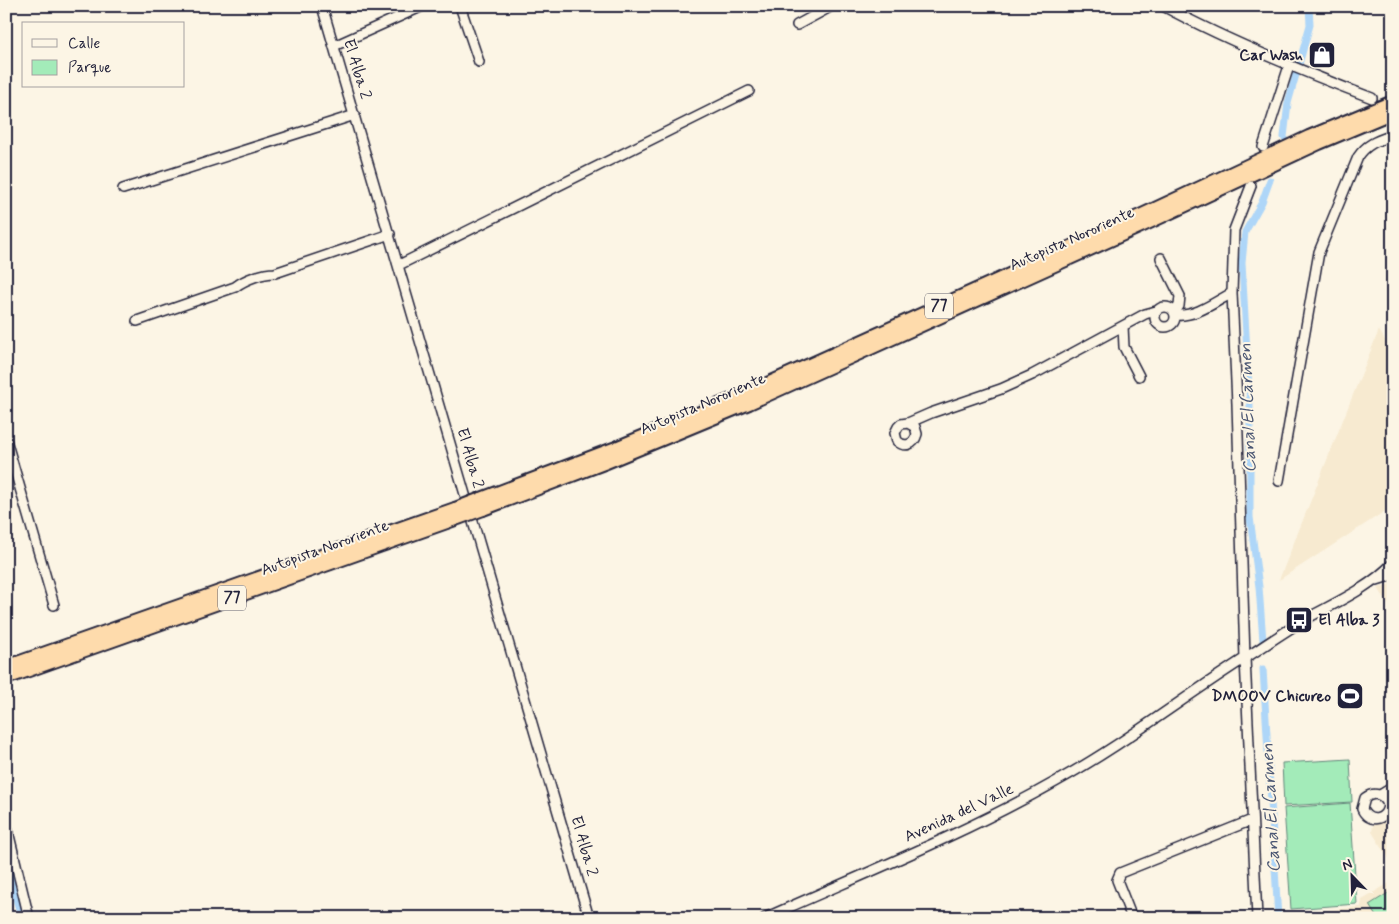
<svg xmlns="http://www.w3.org/2000/svg" width="1399" height="924" viewBox="0 0 1399 924" font-family="Mynerve,sans-serif">
  <style>
    .built { fill: #f7ead0 }
    .green { fill: #a3ebb9; stroke: #62867a }
    .lines { fill: none; stroke-linecap: round; stroke-linejoin: round }
    .canal { stroke: #aed6f8; stroke-width: 7 }
    .minor-casing { stroke: #22223b; stroke-width: 12 }
    .highway-casing { stroke: #22223b; stroke-width: 16 }
    .minor { stroke: #fcf5e5; stroke-width: 9 }
    .highway { stroke: #fedbac; stroke-width: 12 }
    .highway-bridge-casing { stroke: #22223b; stroke-width: 16; stroke-linecap: butt }
    .highway-bridge { stroke: #fedbac; stroke-width: 12 }
    .labels { text-anchor: middle; dominant-baseline: central; stroke-width: 4; stroke-linejoin: round; paint-order: stroke }
    .shield { fill: #fcf5e5; stroke: #63616e; stroke-width: 1 }
    .shield-label { font-size: 15px; font-weight: bold; fill: #22223b }
    .poi-label { font-size: 16px; font-weight: bold; fill: #22223b; stroke: #fcf5e5; text-anchor: end }
    .street-label { font-size: 16px; fill: #22223b; stroke: #fcf5e5 }
    .water-label { font-size: 18px; font-style: italic; fill: #4c5874; stroke: #fcf5e5 }
  </style>
  <rect width="100%" height="100%" fill="#fcf5e5"/>
  <filter id="ink" filterUnits="userSpaceOnUse"><feTurbulence type="fractalNoise" baseFrequency=".02" numOctaves="2"/><feDisplacementMap in="SourceGraphic" scale="10" xChannelSelector="R" yChannelSelector="G"/><feConvolveMatrix kernelMatrix="1 2 1 2 8 2 1 2 1" color-interpolation-filters="sRGB"/></filter>
  <g filter="url(#ink)">
    <path class="built" d="M1379 330 1393 354V506L1279 580Z
      M1393 583V611L1378 588Z
      M1393 812V865L1372 832 1373 825 1385 821Z
      M1393 881V918H1283V914L1361 907 1362 899Z"/>
    <path class="green" d="M1350 759 1352 802 1284 806 1282 763Z
      M1350 803 1357 904 1291 909 1284 808Z
      M1393 890V918H1377L1369 905Z"/>
    <g class="lines">
      <path class="canal" d="M1284 137 1288 103 1310 25 1309 6
        M1263 641 1259 587 1250 517V406L1242 263 1245 232 1262 202 1270 180
        M1263 669 1278 918
        M6 851 13 891 22 918"/>
      <g class="minor-casing">
        <path id="minor" d="M322 6 589 918
          M460 6 479 62
          M1163 6C1230 42 1301 71 1372 98
          M797 25 832 6
          M334 46 423 6
          M1263 147 1289 66
          M1251 186 1234 230 1232 293 1237 404 1245 658 1257 918
          M123 189 355 115
          M1161 258 1180 296 1179 306 1174 312
          M399 265 749 91
          M1155 317a10 10 0 1 1 20 0a10 10 0 1 1-20 0Z
          M1175 315C1196 317 1215 302 1232 293
          M137 321 235 287C245 279 263 273 275 273L390 234
          M1123 326 1124 347 1139 376
          M908 423 915 427 917 434C914 445 905 448 897 441L895 433 898 427 901 424 908 423 931 413 1001 389 1032 375 1145 314 1156 311
          M6 440 54 605
          M1279 481 1319 252 1358 157C1367 143 1379 140 1393 135
          M1377 580 1393 575
          M1380 795 1393 787
          M1388 805C1384 794 1374 791 1365 798L1362 809C1368 823 1386 822 1388 805L1393 802
          M6 823 29 918
          M765 918C863 874 964 834 1057 781 1124 744 1185 696 1250 655 1268 643 1286 631 1304 620 1335 603 1368 589 1393 563
          M1132 918 1117 880 1120 873 1252 820"/>
      </g>
      <g class="highway-casing">
        <path id="highway" d="M481 499 616 448 736 398 1140 216 1309 137 1393 102
          M483 509 604 463 749 403 1143 225 1319 143 1393 112
          M6 667 455 509
          M6 678 458 518"/>
      </g>
      <use href="#minor" class="minor"/>
      <use href="#highway" class="highway"/>
      <g class="highway-bridge-casing">
        <path id="highway-bridge" d="M455 509 481 499
          M458 518 483 509"/>
      </g>
      <use href="#highway-bridge" class="highway-bridge"/>
    </g>
  </g>
  <defs>
    <g id="shop-square" transform="scale(1.4375)"><rect x="-9" y="-9" width="18" height="18" rx="4" fill="#22223b" stroke="#fcf5e5"/><path d="M-5-2.5h2.3a2.7 3.5 0 0 1 5.4 0H5L5.5 6h-11ZM-1.5-2.5h3a1.5 2.3 0 0 0-3 0Z" fill="#fff"/></g>
    <g id="bus-square" transform="scale(1.4375)"><rect x="-9" y="-9" width="18" height="18" rx="4" fill="#22223b" stroke="#fcf5e5"/><path d="M-5-6H5V4H4V6H2V4H-2V6H-4V4H-5ZM-3.5-4V0h7V-4ZM-3.5 1.2v1.5H-2V1.2ZM2 1.2v1.5H3.5V1.2Z" fill="#fff"/></g>
    <g id="stadium-square" transform="scale(1.4375)"><rect x="-9" y="-9" width="18" height="18" rx="4" fill="#22223b" stroke="#fcf5e5"/><path d="M0-5a6.5 5 0 1 0 0 10a6.5 5 0 1 0 0-10ZM-3.5-1.8h7v3.6h-7Z" fill="#fff"/></g>
  </defs>
  <g fill-rule="evenodd">
    <use href="#shop-square" x="1322" y="55"/>
    <use href="#bus-square" x="1299" y="620"/>
    <use href="#stadium-square" x="1350" y="696"/>
  </g>
  <g class="labels">
    <g class="shield">
      <rect x="925" y="293.5" width="28" height="25" rx="4"/>
      <rect x="218" y="585.5" width="28" height="25" rx="4"/>
    </g>
    <g class="shield-label">
      <text x="939" y="306">77</text>
      <text x="232" y="598">77</text>
    </g>
    <g class="poi-label">
      <text x="1303" y="55">Car Wash</text>
      <text x="1318" y="620" text-anchor="start">El Alba 3</text>
      <text x="1331" y="696">DMOOV Chicureo</text>
    </g>
    <g class="street-label">
      <text transform="translate(357 69) rotate(73)">El Alba 2</text>
      <text transform="translate(1072 239) rotate(-24)">Autopista Nororiente</text>
      <text transform="translate(703 404) rotate(-23)">Autopista Nororiente</text>
      <text transform="translate(470 458) rotate(74)">El Alba 2</text>
      <text transform="translate(325 548) rotate(-20)">Autopista Nororiente</text>
      <text transform="translate(959 813) rotate(-25)">Avenida del Valle</text>
      <text transform="translate(584 846) rotate(74)">El Alba 2</text>
    </g>
    <g class="water-label">
      <text transform="translate(1248 408) rotate(-92)">Canal El Carmen</text>
      <text transform="translate(1271 808) rotate(-93)">Canal El Carmen</text>
    </g>
  </g>
  <rect width="1399" height="924" fill="none" stroke="#fcf5e5" stroke-width="25"/>
  <rect x="12" y="12" width="1374" height="899" fill="none" stroke="#22223b" stroke-width="2" filter="url(#ink)"/>
  <rect x="22" y="22" width="162" height="65" fill="#fcf5e5" stroke="#a5a1a1"/>
  <rect x="32" y="39" width="25" height="8" fill="#fcf5e5" stroke="#a5a1a1"/>
  <text x="68" y="48" font-size="15" fill="#22223b">Calle</text>
  <rect x="32" y="60" width="25" height="15" fill="#a3ebb9" stroke="#a5a1a1"/>
  <text x="68" y="72" font-size="15" fill="#22223b">Parque</text>
  <g transform="translate(1352 876) rotate(337)" stroke="#fcf5e5" stroke-width="4" paint-order="stroke">
  <path d="M0-4L9 19L0 12L-9 19Z" fill="#22223b"/>
  <text y="-8" font-size="14" font-weight="bold" text-anchor="middle" fill="#22223b">N</text>
  </g>
</svg>
